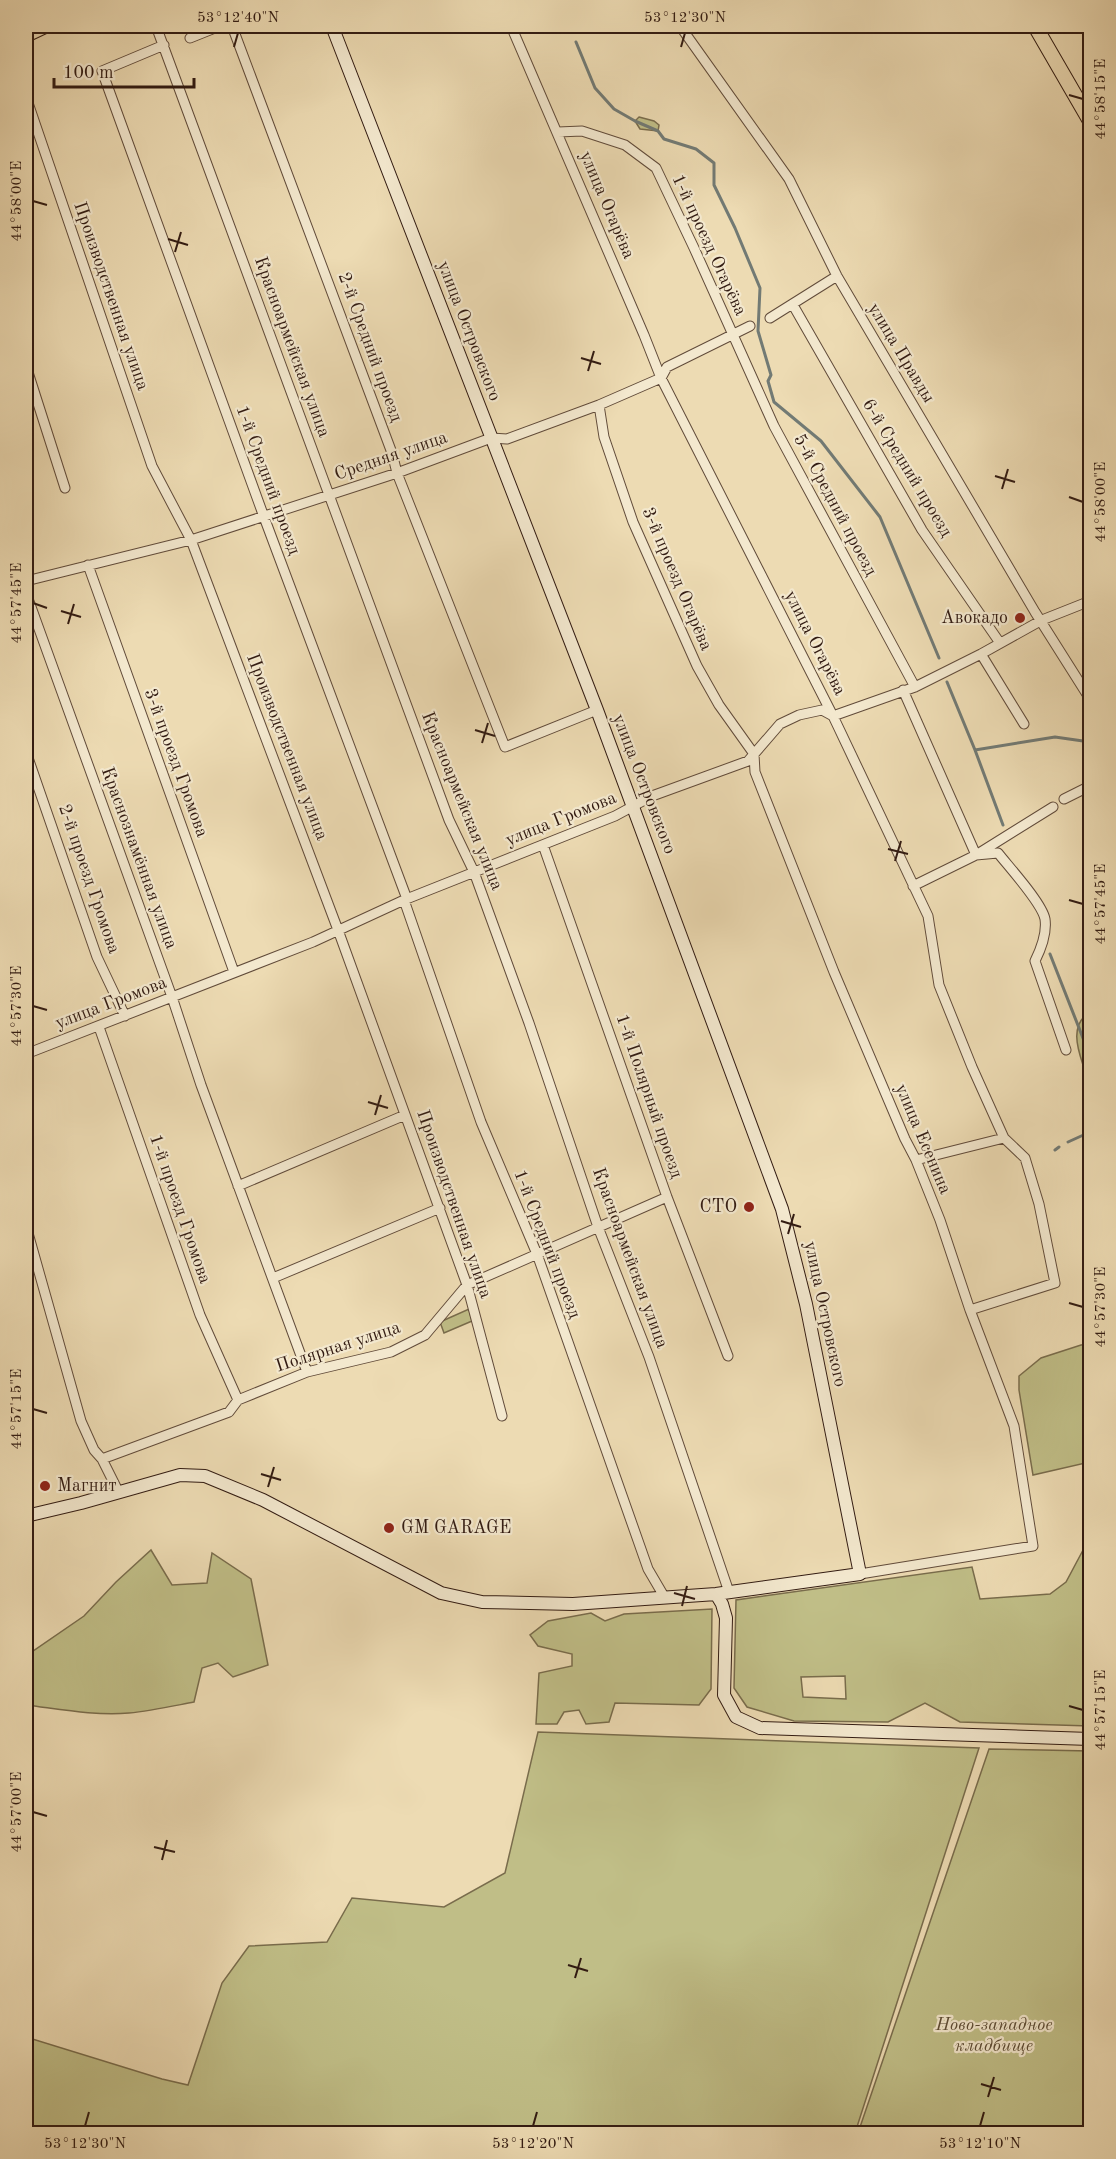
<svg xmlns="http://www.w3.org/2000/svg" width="1116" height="2159" viewBox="0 0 1116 2159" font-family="'Old Standard TT',serif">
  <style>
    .green { fill: #c0be87; stroke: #796c4c; stroke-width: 1.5; fill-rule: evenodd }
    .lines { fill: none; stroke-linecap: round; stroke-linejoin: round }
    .stream { stroke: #727a74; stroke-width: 3 }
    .street-casing { stroke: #614b3a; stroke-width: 11 }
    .secondary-casing { stroke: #321b12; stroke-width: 14 }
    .primary-casing { stroke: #321b12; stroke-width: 16 }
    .street { stroke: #f3e8ce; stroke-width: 9 }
    .secondary { stroke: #f3e8ce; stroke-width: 12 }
    .primary { stroke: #eddbb3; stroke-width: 14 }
    .ticks { fill: none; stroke: #321b12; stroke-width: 2 }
    .poi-dot { fill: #8f2418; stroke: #f3e8ce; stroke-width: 2 }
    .labels { text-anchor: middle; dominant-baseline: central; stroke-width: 4.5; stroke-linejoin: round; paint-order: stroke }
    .street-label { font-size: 18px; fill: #321b12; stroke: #f3e8ce }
    .poi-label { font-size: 18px; fill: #321b12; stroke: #f3e8ce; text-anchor: end }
    .park-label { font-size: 18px; font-style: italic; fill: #5d4c35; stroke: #f3e8ce }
    .neatline { fill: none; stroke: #321b12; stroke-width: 2 }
    .ticks-label { font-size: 15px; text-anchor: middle; fill: #321b12 }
  </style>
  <rect width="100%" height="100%" fill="#eddbb3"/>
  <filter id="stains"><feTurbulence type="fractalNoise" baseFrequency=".00333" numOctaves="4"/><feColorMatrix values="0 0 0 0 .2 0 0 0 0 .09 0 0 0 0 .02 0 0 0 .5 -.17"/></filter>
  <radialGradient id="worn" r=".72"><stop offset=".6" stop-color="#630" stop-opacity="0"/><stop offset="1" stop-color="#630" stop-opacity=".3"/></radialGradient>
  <path class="green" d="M639 117 654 121 659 125 658 131 640 129 635 121Z
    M1090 1012V1094C1088 1084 1086 1074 1083 1065 1077 1047 1070 1024 1090 1012Z
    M469 1309 472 1321 444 1333 440 1322Z
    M1090 1344V1462L1033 1475 1019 1390V1376L1041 1358 1081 1345Z
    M1090 1537V1726L960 1722 925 1703 888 1722 794 1721 747 1707 734 1688 736 1600 972 1567 980 1599 1050 1594 1066 1582ZM845 1676 846 1699 803 1697 801 1677Z
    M151 1550 172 1585 207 1583 212 1553 251 1579 268 1665 233 1677 218 1663 202 1668 194 1702C173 1706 151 1711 129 1713 95 1716 59 1709 26 1705V1656L84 1616 116 1582Z
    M712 1609 711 1689 699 1705 615 1703 609 1722 586 1724 579 1710 564 1712 557 1724H536L539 1673 572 1666V1654L538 1646 530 1635 548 1621 591 1613 605 1621 624 1614Z
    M538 1732 979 1748 855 2133H26V2037L162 2079 188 2085 222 1983 249 1946 327 1942 352 1898 444 1907 505 1873Z
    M989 1749 1090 1751V2133H858Z"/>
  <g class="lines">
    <path class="stream" d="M576 42 595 88 614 109 635 121 658 131 664 139 696 149 714 163V185L735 228 760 288 758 331 771 375 768 381 774 402 821 441 880 517 939 658
      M947 682 975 750 1003 825
      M975 750 1055 737 1090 742
      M1050 954 1090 1056
      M1068 1142 1090 1132
      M1055 1150 1059 1147"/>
    <g class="street-casing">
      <path id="street" d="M156 26 449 820 474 872 529 1023 598 1227 649 1357 729 1592
        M232 26 392 453 397 473 505 747 597 710
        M511 26 644 335 661 378 833 716 928 916 939 985 972 1067 1004 1138 1025 1158 1039 1204 1055 1283 970 1310
        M680 26 789 179 837 276 1035 612 1090 699
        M190 38 220 26
        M164 45 102 71 264 517 407 899
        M26 97 152 466 191 540 338 930 467 1285 502 1416
        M558 132 582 131 625 145 656 168 694 248 774 426 915 687
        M793 305 922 530 1000 643
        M770 318 837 276
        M26 366 65 488
        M599 405 604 437 633 522 697 666 719 705 754 754 755 772 834 972 905 1139 916 1160 940 1220 970 1310 1014 1426 1033 1546 860 1574
        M88 565 234 972
        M26 581 191 540 397 473 491 438 507 439 599 405 661 378 667 367 750 326
        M26 593 172 997 201 1085 307 1372
        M981 654 1024 724
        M903 690 976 855 998 853C1009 867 1042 903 1045 919 1047 933 1041 949 1035 961L1066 1050
        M26 752 97 957 125 1016
        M1064 799 1090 786
        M543 845 667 1197 728 1356
        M913 886 976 855 1053 807
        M404 900 481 1122 537 1254 648 1569 665 1598
        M99 1027 200 1315 238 1400
        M26 1054 313 942 404 900 615 816 652 796 748 761 780 724 799 715 822 710 833 716 915 687 981 654 1042 620 1090 601
        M916 1160 1004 1138
        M238 1186 405 1115
        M26 1226 81 1421 94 1450 102 1459 119 1493
        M273 1278 440 1208
        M102 1459 229 1412 238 1400 307 1372 391 1352 425 1335 467 1285 667 1197"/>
    </g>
    <g class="secondary-casing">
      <path id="secondary" d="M26 1516 81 1503 180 1475 205 1476 263 1500 441 1593 482 1602 573 1604 716 1594 860 1574 806 1304 782 1209 597 710 332 26
        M716 1594 722 1604 726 1618 724 1695 736 1717 760 1728 1090 1739"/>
    </g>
    <g class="primary-casing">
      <path id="primary" d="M1035 26 1090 121
        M26 35 45 26"/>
    </g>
    <use href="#street" class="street"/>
    <use href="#secondary" class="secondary"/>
    <use href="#primary" class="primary"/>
  </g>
  <path class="ticks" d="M234 47 238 33M681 47 685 33M1069 95 1083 99M33 201 47 205M168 239 188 245M175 252 181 232M581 358 601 364M588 371 594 351M995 476 1015 482M1002 489 1008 469M1069 497 1083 502M33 603 47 608M61 611 81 617M68 624 74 604M475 730 495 736M482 743 488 723M888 849 908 854M895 861 901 841M1069 900 1083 904M33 1006 47 1010M368 1102 388 1108M375 1115 381 1095M781 1221 801 1227M788 1234 794 1214M1069 1303 1083 1307M33 1409 47 1413M261 1474 281 1480M268 1487 274 1467M674 1593 695 1599M682 1606 687 1586M1069 1706 1083 1710M33 1812 47 1816M154 1847 175 1852M162 1860 167 1840M568 1965 588 1971M575 1978 581 1958M981 2084 1001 2090M988 2097 994 2077M85 2126 89 2112M533 2126 537 2112M980 2126 984 2112"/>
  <g class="poi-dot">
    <circle cx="1020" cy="618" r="6"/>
    <circle cx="749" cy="1207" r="6"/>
    <circle cx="45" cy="1486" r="6"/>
    <circle cx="389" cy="1528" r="6"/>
  </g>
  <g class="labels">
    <g class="street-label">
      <text transform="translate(607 205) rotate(67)">улица Огарёва</text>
      <text transform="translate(709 245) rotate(65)">1-й проезд Огарёва</text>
      <text transform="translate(111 296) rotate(71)">Производственная улица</text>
      <text transform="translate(469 331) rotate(69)">улица Островского</text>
      <text transform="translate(292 347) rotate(70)">Красноармейская улица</text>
      <text transform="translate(370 347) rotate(70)">2-й Средний проезд</text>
      <text transform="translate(901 353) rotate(59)">улица Правды</text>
      <text transform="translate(391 456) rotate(-19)">Средняя улица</text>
      <text transform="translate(907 468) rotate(59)">6-й Средний проезд</text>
      <text transform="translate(268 480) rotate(70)">1-й Средний проезд</text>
      <text transform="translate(835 505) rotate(62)">5-й Средний проезд</text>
      <text transform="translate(677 579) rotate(67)">3-й проезд Огарёва</text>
      <text transform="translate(815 643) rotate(63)">улица Огарёва</text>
      <text transform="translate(287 747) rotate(69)">Производственная улица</text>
      <text transform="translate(176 763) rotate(70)">3-й проезд Громова</text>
      <text transform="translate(644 784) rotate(69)">улица Островского</text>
      <text transform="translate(462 801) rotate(68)">Красноармейская улица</text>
      <text transform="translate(561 819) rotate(-22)">улица Громова</text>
      <text transform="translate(139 858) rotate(70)">Краснознамённая улица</text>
      <text transform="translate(89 879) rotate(71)">2-й проезд Громова</text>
      <text transform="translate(111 1003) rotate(-21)">улица Громова</text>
      <text transform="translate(649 1096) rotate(71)">1-й Полярный проезд</text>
      <text transform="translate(923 1139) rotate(67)">улица Есенина</text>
      <text transform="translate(454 1204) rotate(71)">Производственная улица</text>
      <text transform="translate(180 1209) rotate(71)">1-й проезд Громова</text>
      <text transform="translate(547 1244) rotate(69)">1-й Средний проезд</text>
      <text transform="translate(630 1258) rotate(70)">Красноармейская улица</text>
      <text transform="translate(825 1314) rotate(78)">улица Островского</text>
      <text transform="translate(338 1347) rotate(-18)">Полярная улица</text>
    </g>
    <g class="poi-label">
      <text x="1008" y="618">Авокадо</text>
      <text x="737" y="1207">СТО</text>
      <text x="57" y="1486" text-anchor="start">Магнит</text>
      <text x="401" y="1528" text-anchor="start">GM GARAGE</text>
    </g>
    <g class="park-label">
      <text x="994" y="2025">Ново-западное<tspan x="994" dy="21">кладбище</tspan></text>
    </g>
  </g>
  <rect width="1116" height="2159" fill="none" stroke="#eddbb3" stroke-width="66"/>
  <path d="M54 78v9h140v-9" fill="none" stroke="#321b12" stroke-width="3"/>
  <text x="63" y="78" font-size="18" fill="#321b12" stroke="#f3e8ce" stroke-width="4.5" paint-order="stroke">100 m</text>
  <rect x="33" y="33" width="1050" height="2093" class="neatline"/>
  <g class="ticks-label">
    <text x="238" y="22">53°12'40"N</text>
    <text x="685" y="22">53°12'30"N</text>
    <text transform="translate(1100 99) rotate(-90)" y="5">44°58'15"E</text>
    <text transform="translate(16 201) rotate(-90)" y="5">44°58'00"E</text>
    <text transform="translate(1100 502) rotate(-90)" y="5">44°58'00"E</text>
    <text transform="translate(16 603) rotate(-90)" y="5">44°57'45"E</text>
    <text transform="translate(1100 904) rotate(-90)" y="5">44°57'45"E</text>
    <text transform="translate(16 1006) rotate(-90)" y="5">44°57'30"E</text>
    <text transform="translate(1100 1307) rotate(-90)" y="5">44°57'30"E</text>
    <text transform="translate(16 1409) rotate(-90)" y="5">44°57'15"E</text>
    <text transform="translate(1100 1710) rotate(-90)" y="5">44°57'15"E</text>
    <text transform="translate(16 1812) rotate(-90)" y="5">44°57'00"E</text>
    <text x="85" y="2148">53°12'30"N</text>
    <text x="533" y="2148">53°12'20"N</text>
    <text x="980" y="2148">53°12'10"N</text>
  </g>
  <rect width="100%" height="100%" filter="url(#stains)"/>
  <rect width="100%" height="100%" fill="url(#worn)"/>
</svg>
